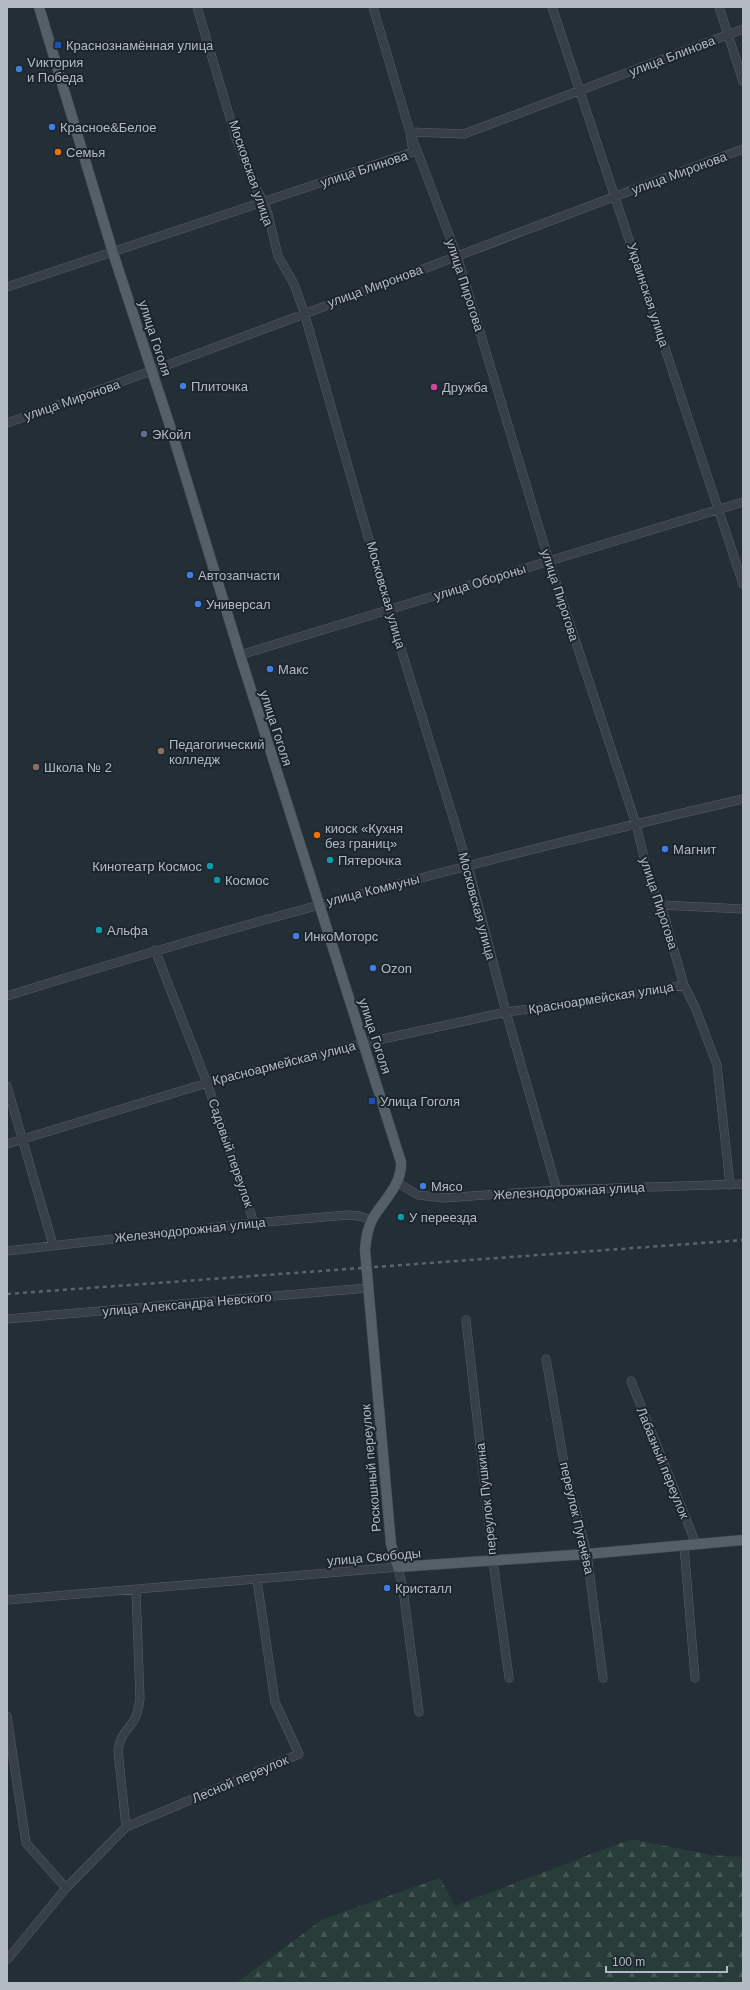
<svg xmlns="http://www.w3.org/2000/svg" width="750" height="1990" viewBox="0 0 750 1990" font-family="Helvetica,sans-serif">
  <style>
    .forest { fill: url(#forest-firs) }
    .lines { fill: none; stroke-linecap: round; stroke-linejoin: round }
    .minor-casing { stroke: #555e66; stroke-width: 9 }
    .major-casing { stroke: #404951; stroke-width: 11 }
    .minor { stroke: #374048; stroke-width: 8 }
    .major { stroke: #555f68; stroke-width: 10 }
    .rail { stroke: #59646f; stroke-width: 2.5; stroke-dasharray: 4 4; stroke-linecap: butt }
    .transit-dot { fill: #1a4fb4; stroke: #1c252d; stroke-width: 1.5 }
    .shop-dot { fill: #3f7fe0; stroke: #1c252d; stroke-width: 1.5 }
    .food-dot { fill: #e8710a; stroke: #1c252d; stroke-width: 1.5 }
    .hotel-dot { fill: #d1479c; stroke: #1c252d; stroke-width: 1.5 }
    .service-dot { fill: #5c6f8a; stroke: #1c252d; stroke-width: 1.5 }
    .education-dot { fill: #8d6e63; stroke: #1c252d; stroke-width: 1.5 }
    .culture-dot { fill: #0f9aa8; stroke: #1c252d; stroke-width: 1.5 }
    .labels { text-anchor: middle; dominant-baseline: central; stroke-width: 4; stroke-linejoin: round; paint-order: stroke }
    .poi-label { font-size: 13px; fill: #b2bbc4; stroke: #1c252d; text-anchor: start }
    .street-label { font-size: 13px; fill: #b2bbc4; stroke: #1c252d }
  </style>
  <defs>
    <pattern id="forest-firs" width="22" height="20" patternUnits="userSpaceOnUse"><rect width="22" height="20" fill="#283c3a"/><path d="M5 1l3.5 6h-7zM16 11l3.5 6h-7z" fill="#455655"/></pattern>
  </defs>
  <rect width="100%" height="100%" fill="#242e37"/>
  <path class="forest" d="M631 1839 711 1855 743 1857V1983H236L323 1919 440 1878 455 1906Z"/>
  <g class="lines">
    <g class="minor-casing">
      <path id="minor" d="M197 7 236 138 254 185 264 202 268 214 278 256 294 284 304 312 389 610 468 866 506 1012 557 1190
        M373 7 410 132 457 256 549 561 636 824 650 883 661 905 684 985 695 1007 717 1065 730 1185
        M552 7 743 584
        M719 7 743 81
        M7 287 413 152 410 132 464 134 743 29
        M7 423C254 336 497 239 743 149
        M240 655 743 502
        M661 905 743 909
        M155 950 207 1083 254 1223
        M7 996C250 920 495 856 743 799
        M7 1086 53 1245
        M7 1144 207 1083 364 1043 506 1012 608 999 684 985
        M398 1183 418 1195 444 1198 557 1190 743 1184
        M7 1251 254 1223 348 1215 359 1216 372 1220
        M7 1319 368 1288
        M466 1320 493 1561 509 1678
        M546 1359 566 1474 587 1554 603 1678
        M631 1381 696 1544
        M684 1546 695 1678
        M7 1600 398 1567 403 1589 419 1712
        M7 1716 26 1843 66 1888
        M126 1827 118 1750C119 1737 127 1731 134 1720 138 1713 139 1706 140 1699L136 1590
        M7 1960 66 1888 126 1827 299 1754 275 1702 257 1580"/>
    </g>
    <g class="major-casing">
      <path id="major" d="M39 7 113 253 171 429 240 655 401 1162C402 1186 383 1200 372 1220 367 1230 366 1239 365 1250L391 1544 398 1567 587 1554 743 1540"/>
    </g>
    <use href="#minor" class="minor"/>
    <use href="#major" class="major"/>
    <path class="rail" d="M7 1294 743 1240"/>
  </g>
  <g class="transit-dot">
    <rect x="54" y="41" width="8" height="8" rx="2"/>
    <rect x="368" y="1097" width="8" height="8" rx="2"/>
  </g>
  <g class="shop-dot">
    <circle cx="19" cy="69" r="4"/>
    <circle cx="52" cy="127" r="4"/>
    <circle cx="183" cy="386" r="4"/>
    <circle cx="190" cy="575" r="4"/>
    <circle cx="198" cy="604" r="4"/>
    <circle cx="270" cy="669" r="4"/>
    <circle cx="665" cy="849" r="4"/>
    <circle cx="296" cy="936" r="4"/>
    <circle cx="373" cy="968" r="4"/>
    <circle cx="423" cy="1186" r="4"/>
    <circle cx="387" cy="1588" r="4"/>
  </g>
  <g class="food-dot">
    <circle cx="58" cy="152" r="4"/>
    <circle cx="317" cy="835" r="4"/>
  </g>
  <circle class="hotel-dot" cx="434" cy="387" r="4"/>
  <circle class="service-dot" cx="144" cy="434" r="4"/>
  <g class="education-dot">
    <circle cx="161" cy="751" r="4"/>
    <circle cx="36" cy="767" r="4"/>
  </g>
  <g class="culture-dot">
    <circle cx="330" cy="860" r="4"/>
    <circle cx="210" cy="866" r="4"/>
    <circle cx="217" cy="880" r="4"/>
    <circle cx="99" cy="930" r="4"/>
    <circle cx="401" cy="1217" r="4"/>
  </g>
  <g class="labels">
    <g class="poi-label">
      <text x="66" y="45">Краснознамённая улица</text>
      <text x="27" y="62">Vиктория<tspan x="27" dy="15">и Победа</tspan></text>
      <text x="60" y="127">Красное&amp;Белое</text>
      <text x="66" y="152">Семья</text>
      <text x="191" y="386">Плиточка</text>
      <text x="442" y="387">Дружба</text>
      <text x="152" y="434">ЭКойл</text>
      <text x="198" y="575">Автозапчасти</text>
      <text x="206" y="604">Универсал</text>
      <text x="278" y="669">Макс</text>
      <text x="169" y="744">Педагогический<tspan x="169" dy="15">колледж</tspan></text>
      <text x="44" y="767">Школа № 2</text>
      <text x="325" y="828">киоск «Кухня<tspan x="325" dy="15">без границ»</tspan></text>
      <text x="673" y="849">Магнит</text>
      <text x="338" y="860">Пятерочка</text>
      <text x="202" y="866" text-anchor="end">Кинотеатр Космос</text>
      <text x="225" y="880">Космос</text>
      <text x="107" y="930">Альфа</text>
      <text x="304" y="936">ИнкоМоторс</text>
      <text x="381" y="968">Ozon</text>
      <text x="380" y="1101">Улица Гоголя</text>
      <text x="431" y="1186">Мясо</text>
      <text x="409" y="1217">У переезда</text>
      <text x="395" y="1588">Кристалл</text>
    </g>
    <g class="street-label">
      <text transform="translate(672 56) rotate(-21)">улица Блинова</text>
      <text transform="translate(364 169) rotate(-18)">улица Блинова</text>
      <text transform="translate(251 173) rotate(71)">Московская улица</text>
      <text transform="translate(679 173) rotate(-20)">улица Миронова</text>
      <text transform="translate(465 285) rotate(72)">улица Пирогова</text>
      <text transform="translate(375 286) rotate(-20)">улица Миронова</text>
      <text transform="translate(648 295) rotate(72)">Украинская улица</text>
      <text transform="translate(155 338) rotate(72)">улица Гоголя</text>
      <text transform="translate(72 400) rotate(-19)">улица Миронова</text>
      <text transform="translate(480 582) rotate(-17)">улица Обороны</text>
      <text transform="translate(386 595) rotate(74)">Московская улица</text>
      <text transform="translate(560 595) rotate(72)">улица Пирогова</text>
      <text transform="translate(276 728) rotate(72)">улица Гоголя</text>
      <text transform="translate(373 890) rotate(-14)">улица Коммуны</text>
      <text transform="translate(659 903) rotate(72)">улица Пирогова</text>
      <text transform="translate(477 906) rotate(75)">Московская улица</text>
      <text transform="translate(601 998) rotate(-9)">Красноармейская улица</text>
      <text transform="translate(375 1036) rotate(72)">улица Гоголя</text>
      <text transform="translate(284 1063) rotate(-14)">Красноармейская улица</text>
      <text transform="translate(231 1153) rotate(71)">Садовый переулок</text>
      <text transform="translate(569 1191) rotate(-3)">Железнодорожная улица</text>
      <text transform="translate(190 1230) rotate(-6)">Железнодорожная улица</text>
      <text transform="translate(187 1304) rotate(-5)">улица Александра Невского</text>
      <text transform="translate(663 1463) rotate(68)">Лабазный переулок</text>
      <text transform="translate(371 1468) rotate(-95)">Роскошный переулок</text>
      <text transform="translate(486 1499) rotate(-96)">переулок Пушкина</text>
      <text transform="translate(577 1518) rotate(77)">переулок Пугачёва</text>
      <text transform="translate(374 1557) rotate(-5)">улица Свободы</text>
      <text transform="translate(240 1779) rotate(-23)">Лесной переулок</text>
    </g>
  </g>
  <rect width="750" height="1990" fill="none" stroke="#b2bbc4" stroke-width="16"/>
  <path d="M606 1966v6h121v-6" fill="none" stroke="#b2bbc4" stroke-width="2"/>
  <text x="612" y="1966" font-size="12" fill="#b2bbc4" stroke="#1c252d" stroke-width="3" paint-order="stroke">100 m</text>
</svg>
